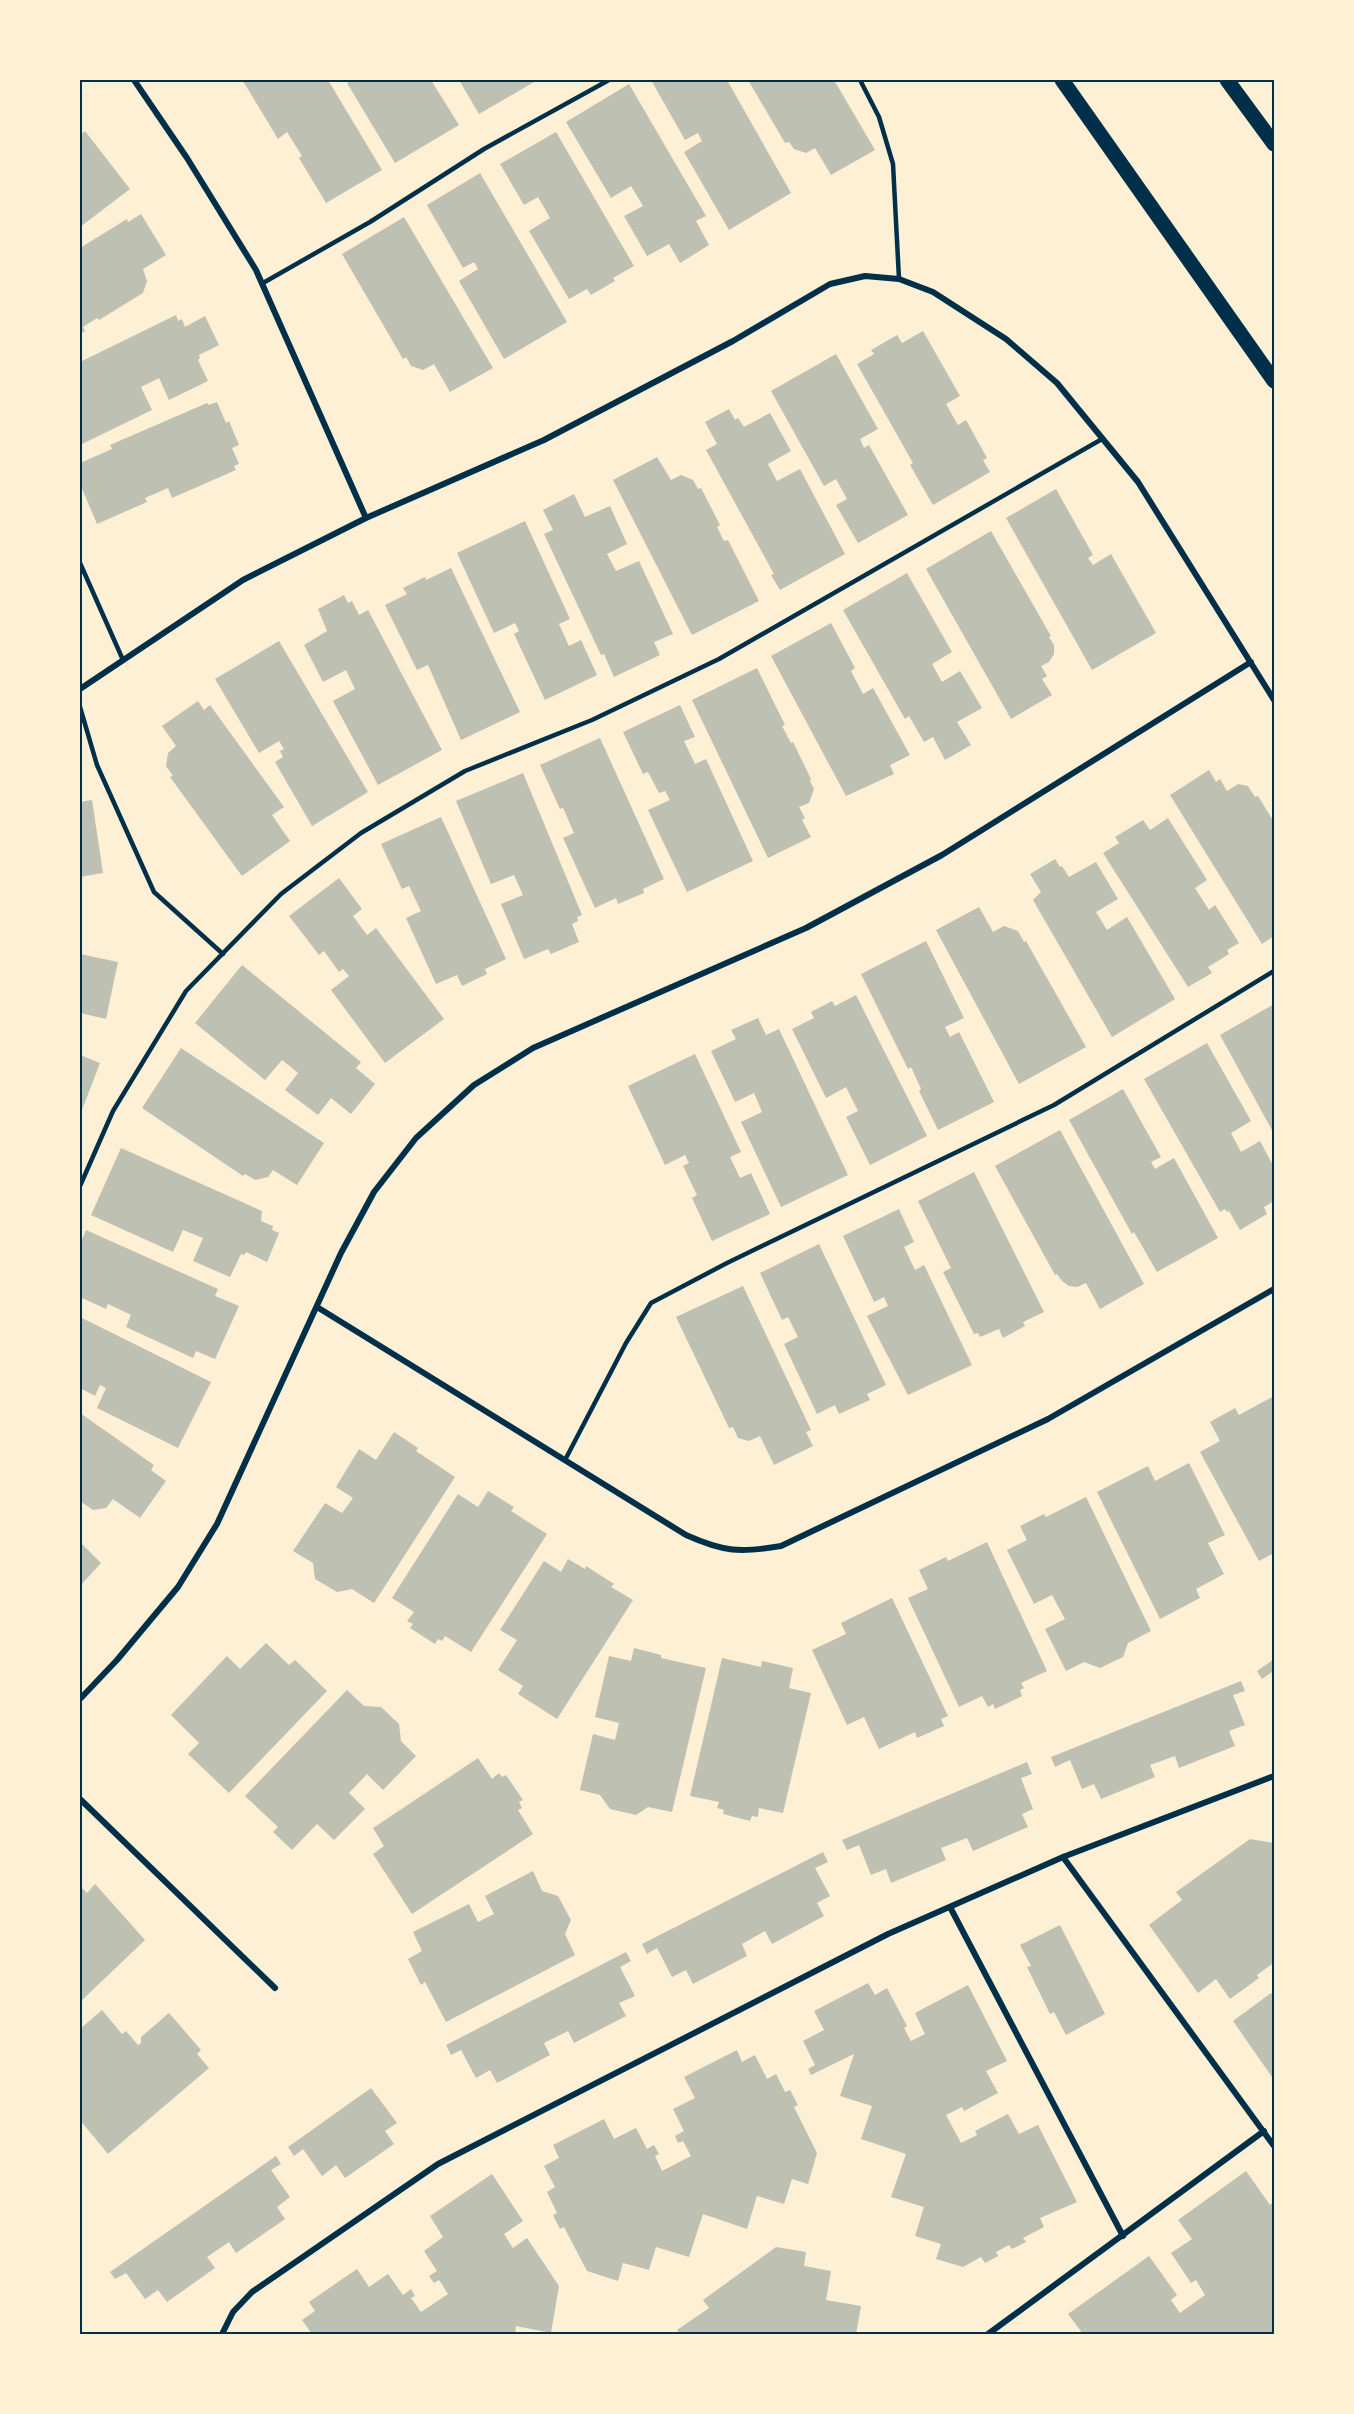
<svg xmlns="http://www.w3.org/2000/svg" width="1354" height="2414" viewBox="0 0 1354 2414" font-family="Poppins,sans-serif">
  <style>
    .building { fill: #bec0b2 }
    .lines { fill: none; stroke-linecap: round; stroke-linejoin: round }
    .service { stroke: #003049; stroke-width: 4.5 }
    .minor { stroke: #003049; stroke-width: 6 }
    .primary { stroke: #003049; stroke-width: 15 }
    .neatline { fill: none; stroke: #003049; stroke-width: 2 }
  </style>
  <rect width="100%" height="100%" fill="#fdf0d5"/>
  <path class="building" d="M245 80H328L382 170 326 203 299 158 302 156 287 132 278 139 243 81Z
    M352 80H431L459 125 395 163 347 83Z
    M459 80H532L534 82 479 114Z
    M651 80H727L791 193 729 230 684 152 702 141 698 133 685 140Z
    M748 80H834L875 150 831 175 815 148 806 153 794 149 789 142 785 143Z
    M629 84 706 216 696 221 709 245 680 263 669 244 647 256 624 216 643 206 631 186 611 198 566 122Z
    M85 131 130 189 80 227V135Z
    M556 132 634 266 613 278 615 281 591 295 587 289 569 299 529 231 550 218 538 197 524 205 500 164Z
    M480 173 567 322 504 359 459 281 478 269 474 262 463 268 427 205Z
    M141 214 166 255 143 269 147 281 143 293 99 320 97 318 83 327 85 331 80 334V248L127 219 128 222Z
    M404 217 493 368 450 392 434 364 423 370 411 366 406 357 403 359 342 254Z
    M176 315 178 321 182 319 185 327 205 316 219 345 199 355 200 358 198 360 208 381 169 400 159 378 141 387 152 410 80 445V362Z
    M923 331 960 396 946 404 958 425 966 420 987 458 983 460 990 472 933 505 910 465 913 463 857 364 874 354 871 350 897 335 902 343Z
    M836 354 878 429 860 439 864 448 869 445 908 515 858 543 836 505 847 499 836 479 824 486 771 391Z
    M217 402 226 423 229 421 239 445 232 448 239 464 234 466 236 470 172 498 168 488 145 498 147 502 97 524 80 484V463L112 449 110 445 207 403 209 405Z
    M729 409 735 420 738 418 744 427 770 413 791 451 768 464 777 481 800 469 845 554 780 590 771 575 774 574 706 450 717 444 705 422Z
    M657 457 671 480 681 475 693 480 698 489 701 488 720 525 717 527 724 541 728 540 759 601 692 635 613 480Z
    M1056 489 1093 555 1088 558 1093 565 1111 554 1156 633 1092 670 1006 518Z
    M574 494 585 517 610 506 627 544 607 554 616 571 639 561 673 634 654 642 660 655 614 677 604 654 601 655 544 534 553 530 543 510Z
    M525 521 570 619 559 624 569 646 581 640 597 675 545 700 514 634 519 631 515 623 494 633 457 553Z
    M991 531 1051 636 1049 637 1054 645V654L1049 662 1041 666 1047 676 1042 679 1052 695 1011 719 926 569Z
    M451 568 520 712 461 740 428 665 417 670 385 605 407 594 403 588 425 577 426 580Z
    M907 573 952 652 932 664 942 682 960 671 982 708 957 722 971 745 945 760 933 737 924 742 909 716 905 719 843 610Z
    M344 595 348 603 352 601 359 615 368 610 442 750 378 785 333 701 355 689 346 670 323 682 304 645 327 631 318 609Z
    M831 623 855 668 851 671 863 694 873 688 910 755 890 765 894 774 846 796 771 656Z
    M279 641 368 792 312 826 275 762 283 757 280 751 284 749 279 741 259 753 215 679Z
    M757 668 785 725 782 726 791 743 793 742 811 779 810 781 814 789 809 803 799 807 805 818 802 820 811 837 768 858 692 700Z
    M198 701 204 710 210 705 284 807 272 815 290 841 242 876 170 777 173 776 166 766 168 753 176 746 162 726Z
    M680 705 695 737 684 741 695 764 706 759 753 861 687 892 648 810 670 800 665 791 659 793 648 772 643 774 623 732Z
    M600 738 664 879 643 889 644 893 618 904 616 898 595 908 563 838 574 833 563 808 560 809 540 765Z
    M1209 770 1216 782 1220 779 1227 791 1238 784 1248 786 1255 797 1258 796 1274 822V936L1262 944 1170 795Z
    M523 773 582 915 577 917 578 921 572 924 579 942 551 954 548 949 524 959 501 904 523 895 514 875 491 884 456 801Z
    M92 800 103 873 80 877V802Z
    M441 817 506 959 485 969 487 974 462 986 457 975 436 984 406 918 421 911 409 886 402 889 381 844Z
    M1168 818 1207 880 1195 888 1209 910 1215 905 1239 943 1227 950 1229 954 1208 967 1212 973 1188 987 1103 853 1119 843 1115 837 1143 820 1150 830Z
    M1055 859 1060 867 1062 866 1069 877 1096 862 1118 899 1096 912 1107 930 1127 917 1175 999 1112 1037 1033 900 1041 892 1030 874Z
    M339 878 362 909 353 916 367 935 376 928 444 1019 385 1063 331 990 349 976 343 969 339 972 324 951 319 955 289 916Z
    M979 907 993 932 1004 926 1018 931 1024 942 1026 941 1086 1047 1019 1084 936 930Z
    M926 941 964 1018 945 1027 950 1037 959 1032 994 1102 938 1130 919 1091 921 1089 911 1067 908 1069 861 974Z
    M80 954 118 962 106 1019 80 1013Z
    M242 965 361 1062 356 1068 375 1084 351 1114 331 1098 318 1115 285 1090 298 1073 282 1060 265 1080 195 1023Z
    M856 995 927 1136 870 1165 846 1117 858 1111 846 1087 826 1098 792 1029 814 1018 811 1012 832 1001 835 1006Z
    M1274 1004V1134L1220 1035Z
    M758 1018 766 1035 779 1029 848 1175 781 1207 741 1122 762 1112 754 1093 735 1102 711 1051 736 1039 731 1030Z
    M1207 1043 1251 1121 1231 1133 1241 1152 1260 1141 1274 1167V1201L1264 1207 1267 1214 1240 1230 1229 1211 1227 1212 1225 1209 1220 1212 1144 1079Z
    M181 1048 324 1143 297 1185 273 1170 268 1177 255 1180 245 1174 243 1176 142 1108Z
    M695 1054 741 1152 730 1157 740 1178 751 1173 770 1214 712 1241 692 1198 697 1195 683 1166 689 1163 685 1155 665 1165 628 1086Z
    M80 1055 100 1063 80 1115Z
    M1123 1089 1161 1157 1151 1162 1155 1169 1174 1158 1218 1238 1157 1272 1134 1232 1132 1234 1069 1120Z
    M1060 1130 1144 1284 1100 1309 1086 1283 1077 1287 1069 1286 1062 1281 1057 1274 1055 1275 995 1166Z
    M121 1148 262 1211 261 1221 273 1226 272 1230 279 1233 267 1262 246 1252 244 1255 241 1254 230 1277 193 1261 203 1238 183 1230 173 1252 91 1215Z
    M974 1172 1044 1312 1023 1322 1025 1326 1003 1338 999 1329 980 1337 978 1333 974 1334 943 1272 951 1268 918 1201Z
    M899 1209 914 1242 904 1247 915 1270 924 1265 972 1365 908 1395 867 1316 888 1306 884 1297 874 1302 843 1236Z
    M86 1230 218 1289 215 1296 239 1306 215 1359 196 1351 193 1358 126 1327 131 1315 108 1304 106 1309 80 1297V1244Z
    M819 1244 886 1385 867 1394 870 1400 839 1414 835 1405 817 1414 784 1344 798 1337 788 1317 782 1320 760 1273Z
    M743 1286 811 1430 806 1432 813 1446 774 1465 760 1436 749 1441 738 1438 733 1427 729 1428 676 1317Z
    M80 1317 211 1382 178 1448 97 1408 106 1388 100 1385 95 1396 80 1388Z
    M1274 1396V1553L1259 1561 1200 1452 1220 1441 1210 1422 1235 1408 1239 1415Z
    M80 1413 154 1465 151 1470 166 1481 140 1518 113 1499 106 1508 93 1510 80 1501Z
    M394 1432 418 1448 416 1451 455 1477 374 1603 352 1589 337 1592 315 1579 313 1563 293 1551 325 1503 342 1513 353 1498 336 1487 359 1449 376 1460Z
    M1189 1463 1225 1535 1208 1543 1224 1574 1196 1589 1200 1598 1160 1619 1097 1492 1148 1466 1155 1481Z
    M488 1491 514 1507 511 1511 547 1534 471 1652 445 1636 442 1641 438 1639 435 1644 410 1628 413 1624 407 1621 414 1612 392 1598 458 1494 478 1507Z
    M1086 1497 1151 1631 1128 1643 1123 1657 1100 1668 1084 1662 1066 1671 1045 1629 1065 1619 1052 1595 1034 1604 1007 1550 1027 1540 1020 1526 1044 1514 1046 1517Z
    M80 1542 101 1563 80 1586Z
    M987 1542 1047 1671 1021 1683 1024 1688 1020 1690 1022 1696 995 1709 993 1704 988 1707 982 1696 959 1707 908 1598 928 1589 919 1570 946 1557 948 1561Z
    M568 1559 585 1569 586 1566 614 1584 611 1587 633 1600 557 1719 518 1694 523 1686 498 1670 517 1640 500 1630 544 1561 561 1572Z
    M892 1598 948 1716 941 1719 944 1726 917 1738 915 1732 879 1749 864 1717 847 1725 812 1650 846 1634 841 1623Z
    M266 1643 289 1665 295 1660 327 1691 229 1793 188 1754 199 1743 171 1715 227 1656 240 1669Z
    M634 1648 661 1655V1658L706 1668 672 1812 648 1807 636 1815 610 1809 600 1795 580 1790 593 1734 615 1740 619 1723 595 1717 609 1656 631 1661Z
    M722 1658 761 1667 762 1661 793 1668 789 1688 811 1693 783 1813 759 1808 758 1817 752 1816 750 1821 723 1814 724 1810 717 1808 719 1802 690 1796Z
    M1274 1659V1675L1272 1672 1262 1679 1257 1671Z
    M1241 1681 1245 1691 1233 1695 1245 1725 1229 1731 1235 1746 1179 1768 1175 1756 1150 1765 1155 1777 1101 1799 1094 1784 1082 1789 1070 1760 1055 1767 1051 1757Z
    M347 1690 364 1706 381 1707 399 1724 401 1741 416 1756 383 1790 367 1774 349 1793 365 1809 334 1840 317 1824 292 1850 273 1832 278 1827 245 1796Z
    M478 1758 492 1779 499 1773 502 1777 506 1775 523 1800 519 1802 522 1808 518 1810 533 1834 412 1914 373 1854 384 1846 373 1828Z
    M1027 1762 1032 1774 1021 1778 1033 1809 1022 1814 1028 1827 973 1851 967 1838 941 1848 946 1860 891 1883 886 1869 871 1875 859 1845 847 1850 842 1840Z
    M1250 1839 1274 1843V1968L1272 1964 1257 1975 1259 1978 1230 1999 1216 1979 1198 1993 1149 1925 1182 1900 1176 1892Z
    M823 1852 828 1862 815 1868 830 1896 817 1903 824 1916 772 1944 765 1931 742 1944 747 1956 693 1984 686 1970 672 1977 657 1948 647 1954 642 1944Z
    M533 1871 542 1891 558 1896 571 1920 565 1934 575 1955 446 2022 425 1982 421 1985 408 1959 422 1951 413 1932 469 1904 478 1922 494 1914 485 1896Z
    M95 1884 145 1940 80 2002V1886L87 1893Z
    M1060 1925 1105 2014 1066 2035 1054 2012 1050 2014 1027 1967 1031 1966 1020 1945Z
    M626 1952 631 1961 620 1967 635 1996 619 2003 626 2016 574 2043 568 2031 544 2043 550 2055 497 2083 490 2070 476 2078 461 2050 451 2055 446 2045Z
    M868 1983 875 1995 887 1988 907 2026 904 2028 911 2041 925 2034 915 2013 968 1985 1007 2061 986 2071 998 2093 964 2111 962 2107 946 2115 961 2143 977 2135 975 2131 1008 2114 1019 2134 1038 2125 1077 2202 1040 2218 1044 2227 1023 2238 1026 2242 1012 2249 1009 2245 996 2252 998 2256 985 2263 981 2257 963 2267 936 2259 941 2244 915 2236 924 2207 891 2197 906 2154 861 2139 872 2106 840 2096 854 2054 811 2075 808 2069 815 2065 803 2041 824 2030 814 2011Z
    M1271 1993 1274 1997V2080L1233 2021Z
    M102 2010 122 2034 126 2031 138 2045 141 2043V2037L169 2013 201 2050 197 2054 209 2068 108 2154 80 2120V2029Z
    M737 2050 742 2062 755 2055 767 2079 776 2074 785 2092 790 2090 798 2105 794 2107 817 2153 808 2184 792 2179 784 2204 757 2196 747 2229 703 2214 689 2257 656 2247 649 2270 623 2263 618 2281 587 2271 564 2227 560 2229 553 2215 557 2213 547 2192 555 2187 544 2166 559 2158 553 2145 604 2119 614 2139 636 2128 647 2149 654 2145 659 2154 655 2156 662 2171 691 2156 683 2141 678 2143 675 2136 684 2131 673 2109 695 2098 684 2077Z
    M371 2088 397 2123 385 2131 394 2144 345 2178 336 2165 322 2176 303 2149 294 2156 288 2147Z
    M276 2156 281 2164 271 2170 290 2197 277 2207 285 2219 236 2253 229 2242 207 2257 215 2268 167 2302 158 2290 145 2299 126 2273 115 2279 110 2272Z
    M1246 2171 1270 2205 1274 2201V2334H1083L1068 2314 1149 2256 1177 2295 1171 2300 1180 2313 1205 2295 1196 2280 1191 2283 1171 2253 1192 2239 1178 2220Z
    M492 2174 523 2221 504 2234 513 2248 527 2238 559 2286 551 2333 516 2326 515 2334H312L302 2320 315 2311 309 2302 357 2269 369 2287 388 2274 403 2295 411 2289 415 2296 411 2298 421 2312 448 2294 439 2280 434 2283 429 2276 437 2271 424 2251 443 2237 430 2216Z
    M776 2247 806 2252 804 2266 831 2271 826 2300 861 2306 856 2334H680L677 2330 709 2308 703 2300Z"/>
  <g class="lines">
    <path class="service" d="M860 80 879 117 893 164 899 279
      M263 283 370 222 484 149 609 80
      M80 563 123 660
      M80 707 97 765 154 892 223 954
      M80 1186 113 1111 186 991 281 894 361 833 465 771 592 720 719 659 1102 439
      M565 1460 626 1343 651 1303 727 1263 1054 1105 1274 971"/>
    <path class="minor" d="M134 80 187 158 256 270 366 518
      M80 689 243 580 366 518 544 440 733 341 830 284 865 276 899 279 933 292 1006 339 1057 383 1138 482 1274 700
      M317 1307 686 1535C724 1552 740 1553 781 1546L1048 1419 1274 1289
      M80 1699 117 1660 178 1587 217 1524 341 1253 374 1192 416 1138 474 1085 533 1048 806 928 942 855 1251 662
      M80 1799 275 1988
      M1063 1857 1274 2146
      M950 1907 1123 2236
      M222 2334 233 2312 252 2292 438 2164 888 1934 1063 1857 1274 1776
      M988 2334 1264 2131"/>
    <path class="primary" d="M1062 80 1274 381
      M1227 80 1274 144"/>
  </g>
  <rect width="1354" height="2414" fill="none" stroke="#fdf0d5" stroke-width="162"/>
  <rect x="81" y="81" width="1192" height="2252" class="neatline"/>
</svg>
